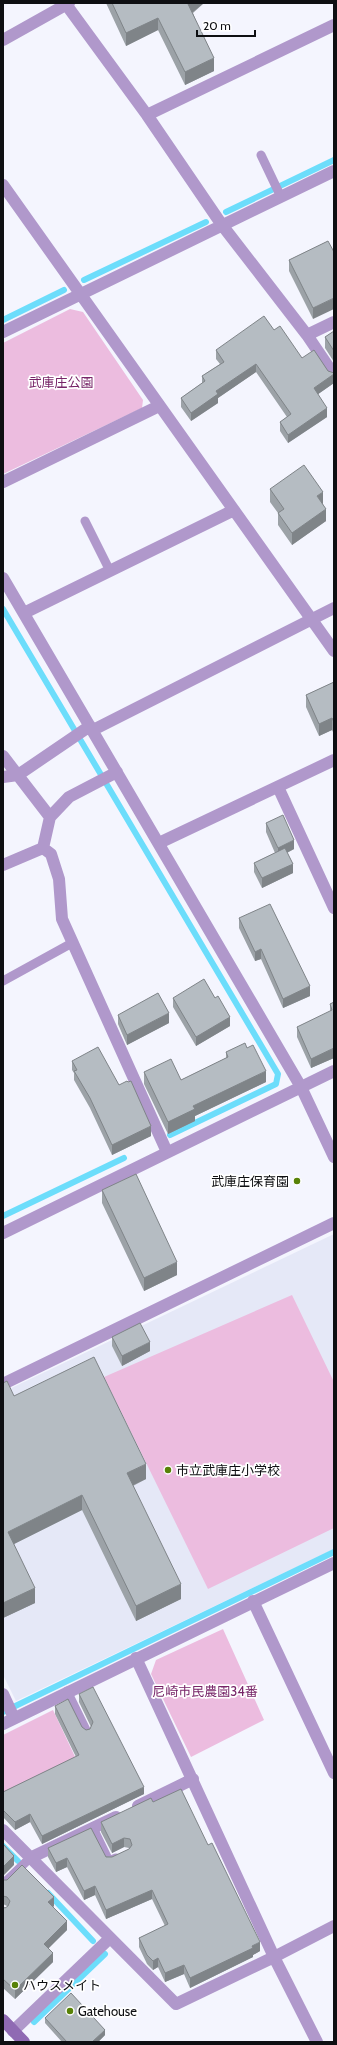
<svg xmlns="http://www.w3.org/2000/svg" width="337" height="2045" viewBox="0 0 337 2045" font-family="Cabin,'Noto Sans JP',sans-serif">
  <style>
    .built { fill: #e5e8f7 }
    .green { fill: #ecbcdf }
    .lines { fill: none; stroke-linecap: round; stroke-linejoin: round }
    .stream { stroke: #6cddfb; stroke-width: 6 }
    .lane { stroke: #b098cb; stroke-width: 9 }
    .street { stroke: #b098cb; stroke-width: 12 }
    .secondary { stroke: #8f6ab3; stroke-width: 12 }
    .wall { fill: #9ca2a7 }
    .shaded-wall { fill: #7f8488 }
    .building { fill: #b5bcc2; stroke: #7f8488 }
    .poi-dot { fill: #588207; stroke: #fff; stroke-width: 1.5 }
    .labels { text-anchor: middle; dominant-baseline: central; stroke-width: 3.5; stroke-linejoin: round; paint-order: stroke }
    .park-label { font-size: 13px; fill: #772468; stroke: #fff }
    .poi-label { font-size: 13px; fill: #0e0f12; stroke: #fff; text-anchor: start }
  </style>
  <rect width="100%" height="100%" fill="#f4f5fe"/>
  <path class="built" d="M334 1234V1549L16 1701 3 1675V1392Z"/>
  <path class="green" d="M70 309 83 312 143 400 142 408 3 474V343Z
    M292 1295 334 1382V1528L208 1589 104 1377Z
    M223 1629 264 1720 191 1757 151 1674 156 1660Z
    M53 1710 77 1761 3 1798V1735Z"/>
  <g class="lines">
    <path class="stream" d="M226 212 334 160
      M84 280 206 222
      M3 320 64 290
      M3 609 278 1074 276 1084 170 1135
      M3 1216 124 1158
      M3 1712 334 1552
      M3 1846 18 1861
      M48 1893 93 1941
      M34 2022 105 1954"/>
    <path class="lane" d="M261 155 281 197
      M85 521 110 571
      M3 981 72 943
      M67 1691 87 1732
      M93 1828 109 1861 116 1858
      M3 1884 30 1858"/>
    <path class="street" d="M65 3 147 115 222 225 307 335 334 375
      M3 40 69 3
      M147 115 334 25
      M3 185 334 651
      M3 332 334 171
      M307 335 334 322
      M3 482 159 406
      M3 578 301 1087 334 1157
      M24 613 234 510
      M93 730 334 608
      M3 756 50 817
      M3 777 18 775 90 726
      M278 787 334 908
      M159 843 334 760
      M43 848 51 854 59 879 62 919 167 1152
      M3 865 43 848 50 817 69 797 117 772
      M3 1233 334 1071
      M3 1384 334 1223
      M253 1601 334 1773
      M136 1658 274 1957 317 2042
      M3 1694 14 1718
      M3 1724 334 1563
      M138 1806 193 1779
      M3 1830 176 2004 274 1957 334 1926
      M30 1858 116 1817
      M13 2031 110 1938"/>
    <path class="secondary" d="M3 2020 24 2042"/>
  </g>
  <path class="wall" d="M106 3H204L193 13 214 71 185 85 158 30 126 46Z
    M328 241 313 319 289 271V260Z
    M274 330 302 358 328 371 334 373V383L318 394 327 417 288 443 280 431V422L287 417 256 372 218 398V403L191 421 181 407V398L202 383V376L220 364 216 359V350Z
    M334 331V362L325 348V337Z
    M270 489 323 504 326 521 292 545 278 525V513L270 502Z
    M334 682V734L332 730 319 736 306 707V695Z
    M266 823 294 849 287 853 293 873 262 888 254 872V863L275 853 266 832Z
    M239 918 310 996 283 1008 261 959 255 961 239 928Z
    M173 998H215L230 1026 196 1046 173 1007Z
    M334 1002V1058L311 1068 297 1037V1027L330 1012V1004Z
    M118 1015 169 1023 127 1045 118 1024Z
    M226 1052 266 1082 195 1116V1121L168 1134 144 1084V1072L181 1080 226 1058Z
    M72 1061 119 1085 128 1082 151 1136 112 1155 90 1108 74 1080V1073L72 1070Z
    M102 1190 177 1275 144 1291 102 1203Z
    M112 1337 150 1351 122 1366 112 1346Z
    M14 1396 146 1479 133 1486 181 1599 136 1621 82 1510 14 1544 35 1603 3 1618Z
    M79 1694 144 1794 42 1844 30 1822 15 1830 3 1817V1792L76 1757 55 1714V1706L82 1727 86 1730 90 1729 91 1727 79 1702Z
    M153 1802 260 1951 253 1955V1957L190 1988 184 1974 165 1982 158 1967 153 1970 147 1964 139 1947V1938L165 1926 152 1899 106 1919 95 1895 84 1900 67 1867 56 1872 48 1857V1848L112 1857 129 1849V1848L124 1847 112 1853 101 1832V1822Z
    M3 1880 54 1906 53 1907 67 1930 48 1948 53 1962 15 1999 3 1988V1907L5 1908 8 1907 7 1906 3 1904Z
    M45 2018 105 2035 98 2042H62L45 2023Z"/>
  <path class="shaded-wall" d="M189 3H204L188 16V4Z
    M158 18V30L126 46V33Z
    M214 58V71L185 85V72Z
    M334 298V309L313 319V308Z
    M256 364V372L218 398V403L191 421V413L216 391Z
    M334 374V383L314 397V388Z
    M327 408V417L288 443V435Z
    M323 492V505L317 496Z
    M326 509V521L292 545V533Z
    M332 718V730L319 736V724Z
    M294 840V849L278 857V848Z
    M293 864V873L262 888V878Z
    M261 949V959L255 961V952Z
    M310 986V996L283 1008V999Z
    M169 1013V1023L127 1045V1035Z
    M230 1017V1026L196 1046V1037Z
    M334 1048V1058L311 1068V1059Z
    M266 1071V1082L195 1116V1121L168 1134V1122L193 1106Z
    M151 1126V1136L112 1155V1145Z
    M177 1262V1275L144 1291V1278Z
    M150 1342V1351L122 1366V1356Z
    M146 1464V1479L127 1488V1473Z
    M82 1495V1510L8 1547V1532Z
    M181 1584V1599L136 1621V1606Z
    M35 1588V1603L3 1618V1603Z
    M144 1787V1794L42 1844V1836Z
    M30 1814V1822L15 1830V1822Z
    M124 1838V1847L112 1853V1844Z
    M14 1856V1865L3 1876V1867Z
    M67 1858V1867L56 1872V1863Z
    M95 1886V1895L84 1900V1891Z
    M152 1890V1899L106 1919V1910Z
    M54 1897V1906L48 1911V1902Z
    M67 1921V1930L44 1953V1944Z
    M260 1942V1951L253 1955V1957L190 1988V1978Z
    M53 1953V1962L15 1999V1990Z
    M158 1958V1967L153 1970V1961Z
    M184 1965V1974L165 1982V1973Z
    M105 2030V2035L98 2042H92Z"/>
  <path class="building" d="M112 3H189L188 4 214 58 185 72 158 18 126 33Z
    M328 241 334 252V298L313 308 289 260Z
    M264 316 274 330 280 326 302 358 314 350 328 371 334 373V374L314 388 327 408 288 435 280 422 291 414 256 364 216 391 218 394 191 413 181 398 205 381 202 376 224 362 216 350Z
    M334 331V351L325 337Z
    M304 465 323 492 317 496 326 509 292 533 278 513 284 509 270 489Z
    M334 682V722L332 718 319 724 306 695Z
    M283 815 294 840 278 848 266 823Z
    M285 848 293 864 262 878 254 863Z
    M270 904 310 986 283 999 261 949 255 952 239 918Z
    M204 979 215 998 218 996 230 1017 196 1037 173 998Z
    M158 993 169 1013 127 1035 118 1015Z
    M334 1002V1048L311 1059 297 1027 332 1010 330 1004Z
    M245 1043 247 1048 253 1045 266 1071 193 1106 195 1109 168 1122 144 1072 171 1059 181 1080 228 1057 226 1052Z
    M98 1047 119 1085 127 1081 128 1082 131 1081 151 1126 112 1145 90 1098 74 1071 77 1070 72 1061Z
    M136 1174 177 1262 144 1278 102 1190Z
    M140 1323 150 1342 122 1356 112 1337Z
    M94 1357 146 1464 127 1473 181 1584 136 1606 82 1495 8 1532 35 1588 3 1603V1383L7 1381 14 1396Z
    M93 1687 144 1787 42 1836 30 1814 15 1822 3 1810V1792L79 1755 55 1706 68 1699 82 1727 86 1730 90 1729 93 1722 79 1694Z
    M181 1789 208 1845 212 1843 260 1942 252 1946 253 1948 190 1978 184 1965 165 1973 158 1958 153 1961 147 1955 139 1938 168 1924 152 1890 106 1910 95 1886 84 1891 67 1858 56 1863 48 1848 91 1828 106 1857H112L129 1849 132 1845 130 1839 124 1838 112 1844 101 1822 151 1798 153 1802Z
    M3 1844 14 1856 3 1867Z
    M22 1865 54 1897 48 1902 67 1921 44 1944 53 1953 15 1990 3 1979V1907L5 1908 8 1906 10 1901 7 1897 3 1896V1880H7Z
    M71 1993 105 2030 92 2042H67L45 2018Z"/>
  <g class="poi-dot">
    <circle cx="297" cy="1181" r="4"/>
    <circle cx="168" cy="1470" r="4"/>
    <circle cx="15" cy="1985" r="4"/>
    <circle cx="70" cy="2011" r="4"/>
  </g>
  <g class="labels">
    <g class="park-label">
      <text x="61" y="382">武庫庄公園</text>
      <text x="205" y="1691">尼崎市民農園34番</text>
    </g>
    <g class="poi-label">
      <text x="289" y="1181" text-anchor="end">武庫庄保育園</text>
      <text x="176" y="1470">市立武庫庄小学校</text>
      <text x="23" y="1985">ハウスメイト</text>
      <text x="78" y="2011">Gatehouse</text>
    </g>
  </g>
  <rect width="337" height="2045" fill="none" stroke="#0e0f12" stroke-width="8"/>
  <path d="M197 30v6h58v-6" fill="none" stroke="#0e0f12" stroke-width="2"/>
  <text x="203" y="30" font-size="12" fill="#0e0f12" stroke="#ffffff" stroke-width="3" paint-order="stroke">20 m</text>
</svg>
